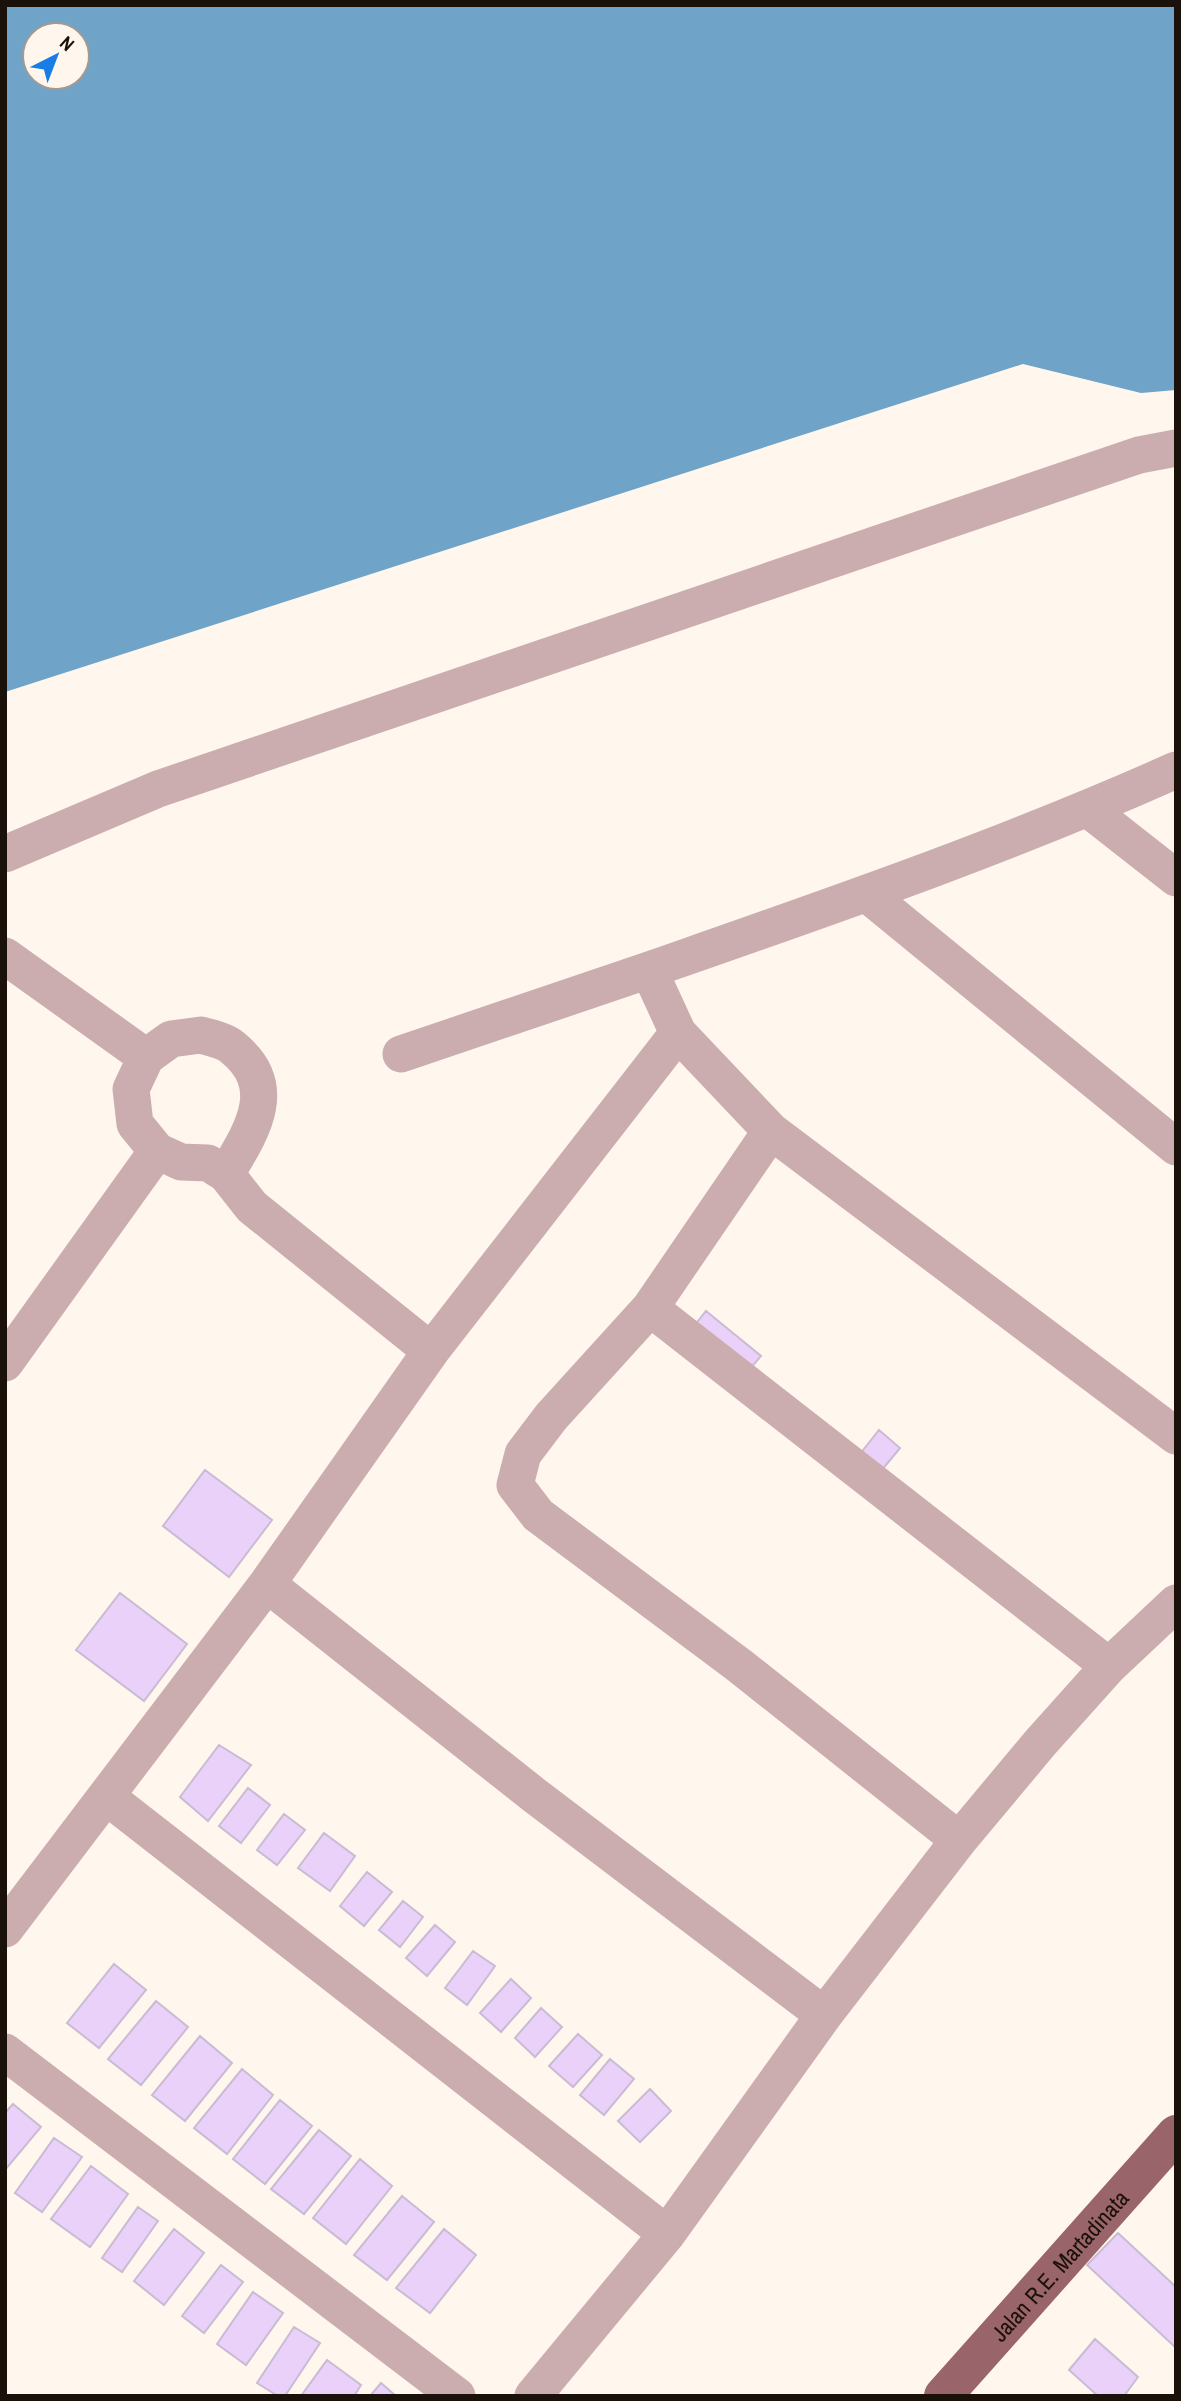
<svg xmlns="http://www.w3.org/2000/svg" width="1181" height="2401" viewBox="0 0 1181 2401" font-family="'Archivo Narrow',sans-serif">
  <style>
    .water { fill: #6fa3c7; fill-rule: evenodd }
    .building { fill: #ead1f9; stroke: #cabbd4; stroke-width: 2 }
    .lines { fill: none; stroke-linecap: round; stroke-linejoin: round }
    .minor { stroke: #cbadaf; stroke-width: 37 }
    .trunk { stroke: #99646a; stroke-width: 38 }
    .labels { text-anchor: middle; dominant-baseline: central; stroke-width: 6; stroke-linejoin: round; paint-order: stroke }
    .street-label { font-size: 23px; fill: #19110a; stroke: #fff6ed }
  </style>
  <rect width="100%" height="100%" fill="#fff6ed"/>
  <path class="water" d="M5 5H1176V390L1141 393 1023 364 5 692ZM35 35H77V77H35Z"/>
  <path class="building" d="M706 1311 761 1356 744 1376 690 1331Z
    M879 1430 900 1448 881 1471 860 1454Z
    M205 1470 272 1520 229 1577 163 1526Z
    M120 1593 187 1644 144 1701 76 1650Z
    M219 1745 251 1765 208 1821 180 1797Z
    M248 1788 270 1805 241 1843 219 1826Z
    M284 1814 305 1830 277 1865 257 1850Z
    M324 1833 355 1856 330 1891 298 1868Z
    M367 1872 392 1892 364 1926 340 1906Z
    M403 1901 423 1917 400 1947 379 1930Z
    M435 1925 455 1942 427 1976 406 1958Z
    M473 1951 495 1966 467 2005 445 1988Z
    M114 1964 146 1990 99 2048 67 2023Z
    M511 1979 531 1998 501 2032 480 2013Z
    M156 2001 188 2027 141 2085 108 2059Z
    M541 2008 562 2027 535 2057 515 2038Z
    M578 2034 602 2055 573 2087 549 2066Z
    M200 2036 232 2063 185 2121 152 2095Z
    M610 2059 634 2079 604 2115 580 2095Z
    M242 2069 273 2095 227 2154 194 2128Z
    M650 2089 671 2111 640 2142 618 2121Z
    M280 2100 312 2126 265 2184 233 2159Z
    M13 2104 41 2127 5 2170V2113Z
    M319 2130 351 2156 304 2214 271 2189Z
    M54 2138 82 2157 42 2212 15 2193Z
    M360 2159 392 2186 346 2244 313 2218Z
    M91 2166 128 2194 90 2247 51 2219Z
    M402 2196 434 2222 387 2280 354 2255Z
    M138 2207 158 2221 122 2272 102 2258Z
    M174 2229 204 2253 164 2305 134 2281Z
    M444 2229 476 2255 430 2313 396 2288Z
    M1118 2233 1176 2287V2348L1087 2265Z
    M221 2265 243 2282 204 2333 182 2316Z
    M253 2292 283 2313 246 2365 217 2344Z
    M294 2327 320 2343 285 2396H278L257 2383Z
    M1095 2339 1138 2377 1124 2396H1098L1069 2370Z
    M327 2360 361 2385 354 2396H301Z
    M381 2383 396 2396H370Z"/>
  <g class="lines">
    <path class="minor" d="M1088 809 1176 878
      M5 854 158 789 1139 455 1176 448
      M867 894 1176 1147
      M5 956 146 1057
      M649 970C826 908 1004 847 1176 770
      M201 1035C211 1038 225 1041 232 1047 282 1087 251 1132 226 1174L208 1163 181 1162 157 1151 135 1124 131 1089 146 1057 171 1039Z
      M401 1054 649 970 678 1033 771 1131 1176 1436
      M771 1131 650 1308 551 1417 523 1454 515 1485 538 1515 740 1666 959 1840 1040 1743 1109 1666 1176 1603
      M226 1174 252 1207 431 1351 678 1033
      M650 1308 1109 1666
      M5 1363 157 1151
      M267 1584 534 1795 824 2015
      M107 1797 667 2234
      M5 1929 267 1584 431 1351
      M5 2052 457 2396
      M533 2396 667 2234 824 2015 959 1840"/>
    <path class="trunk" id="s1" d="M943 2396 1176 2134"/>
  </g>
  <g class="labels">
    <g class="street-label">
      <text stroke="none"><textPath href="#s1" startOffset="175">Jalan R.E. Martadinata</textPath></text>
    </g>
  </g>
  <rect width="1181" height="2401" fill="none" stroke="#19110a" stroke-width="14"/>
  <g transform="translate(56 56) rotate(42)"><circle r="33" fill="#fff6ed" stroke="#a39a92" stroke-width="2"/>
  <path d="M0-5L12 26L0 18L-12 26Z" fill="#1a7de5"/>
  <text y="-10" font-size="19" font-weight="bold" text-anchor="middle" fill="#19110a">N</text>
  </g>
</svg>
